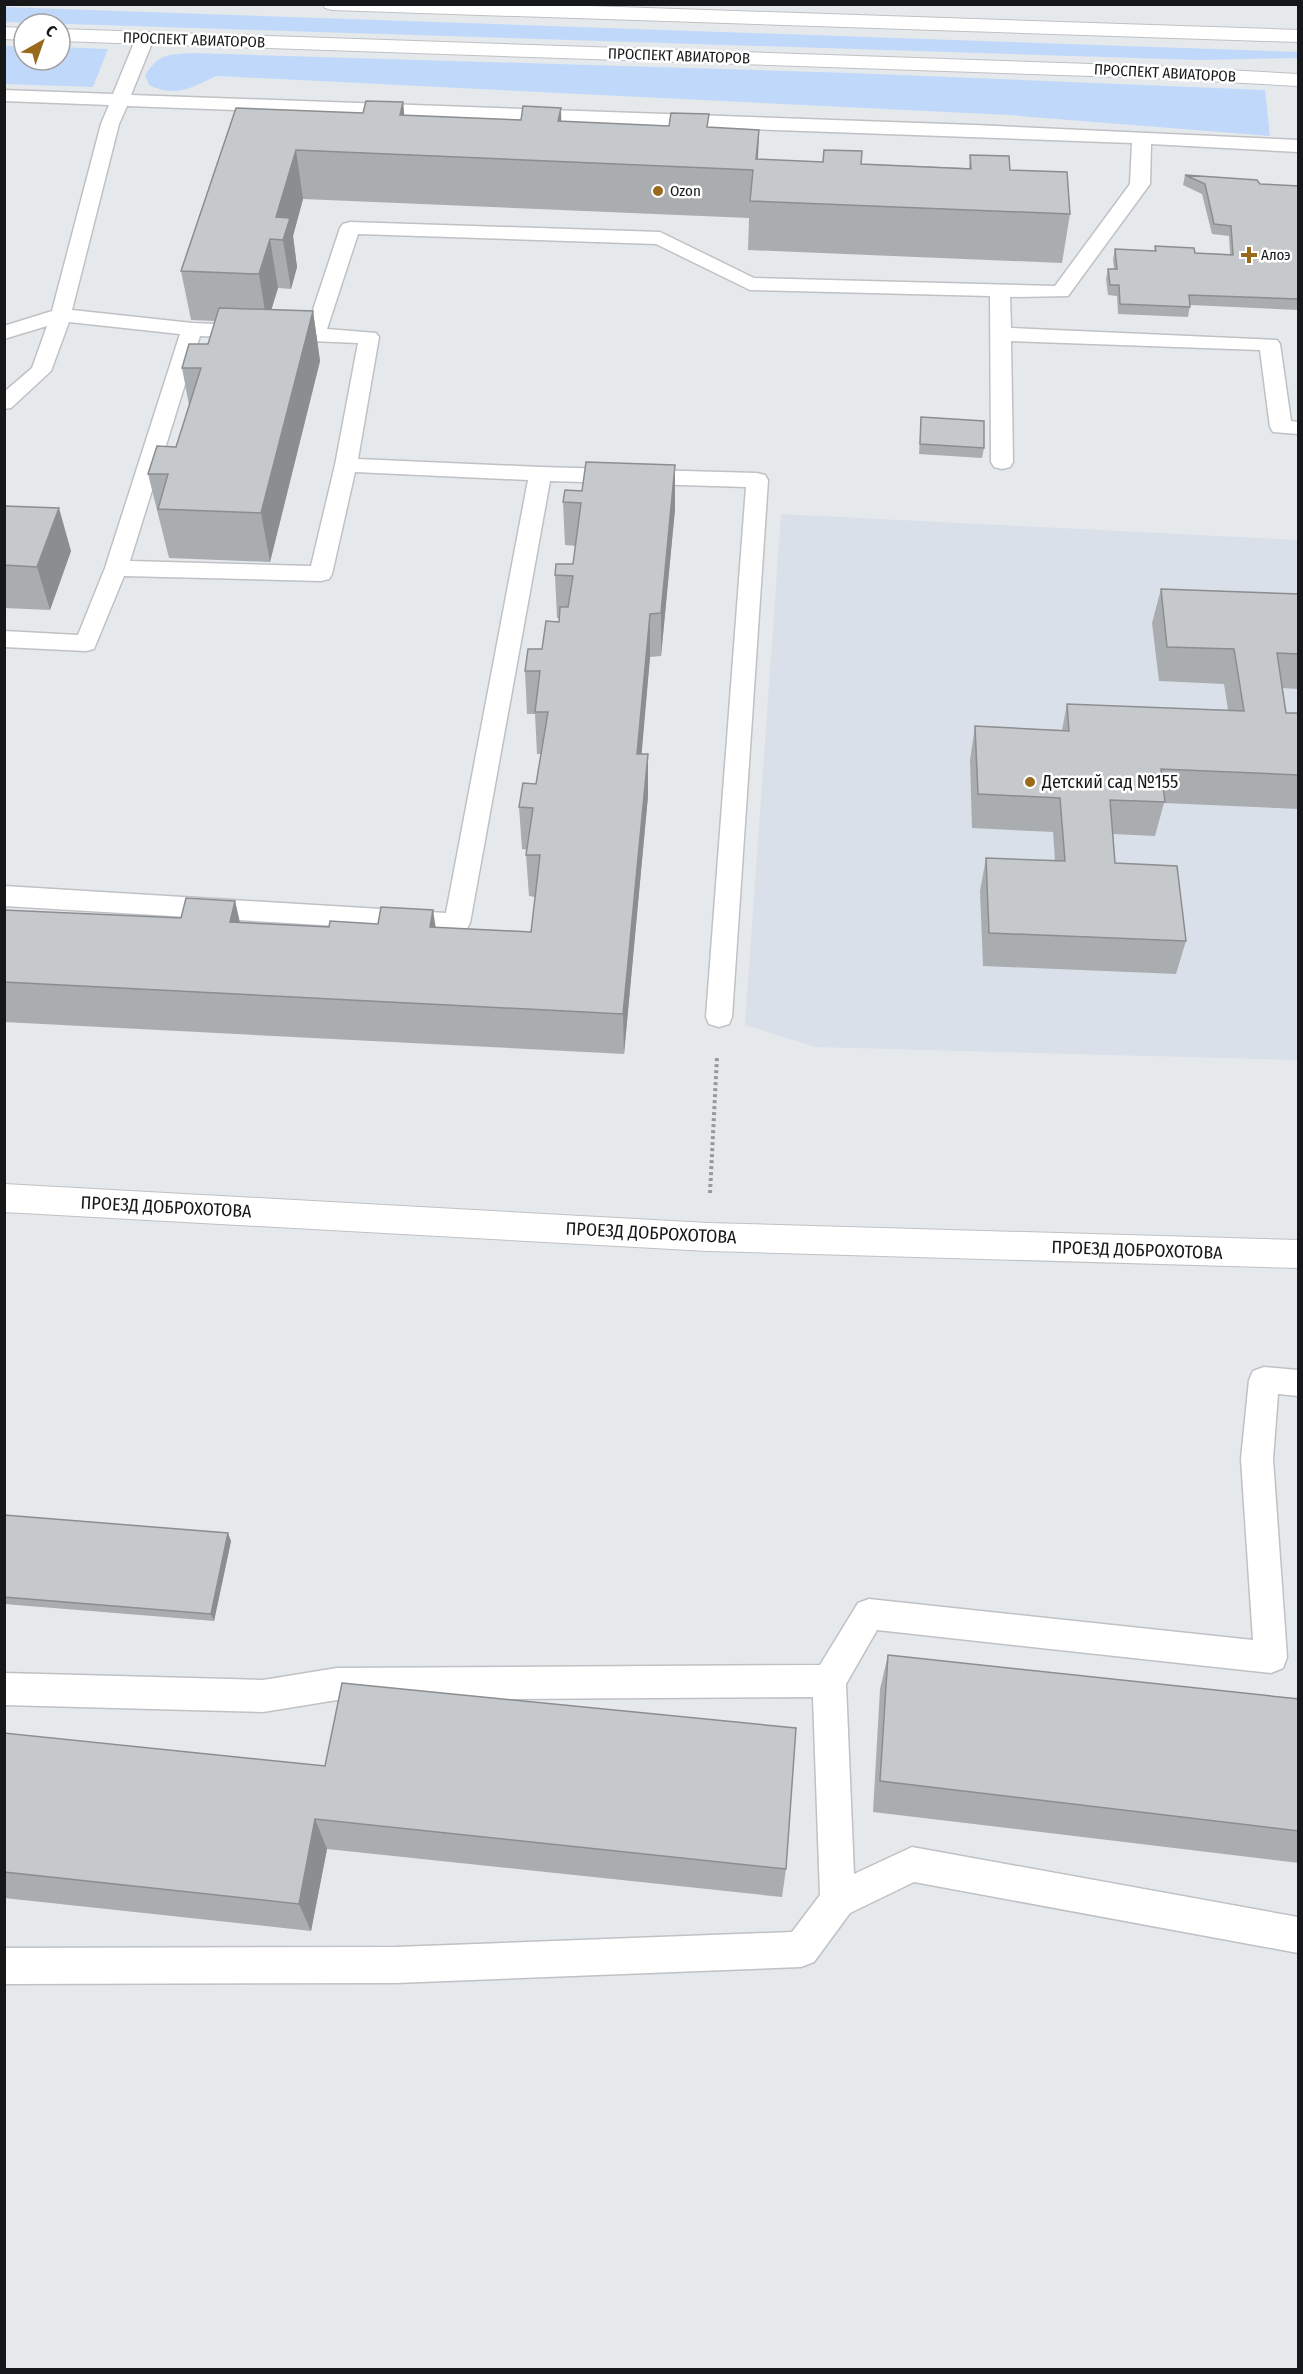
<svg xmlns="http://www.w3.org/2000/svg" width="1303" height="2374" viewBox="0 0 1303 2374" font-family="'Fira Sans Condensed',sans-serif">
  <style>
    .built { fill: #d9e0ea }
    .green { fill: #c0d9fa }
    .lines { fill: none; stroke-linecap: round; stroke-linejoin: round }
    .service-casing { stroke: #bfc1c4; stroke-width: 3 }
    .pedestrian-casing { stroke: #bfc1c4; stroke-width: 2 }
    .secondary-casing { stroke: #bfc1c4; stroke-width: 2 }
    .path { stroke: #97999b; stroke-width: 4; stroke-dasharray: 3 3; stroke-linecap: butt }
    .service { fill: #fff; fill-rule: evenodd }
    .pedestrian { fill: #fff; fill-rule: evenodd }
    .secondary { fill: #fff; fill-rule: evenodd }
    .wall { fill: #aaadaf }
    .shaded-wall { fill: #8b8d8f }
    .building { fill: #c6c9cc; stroke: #8b8d8f; stroke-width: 1.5 }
    .poi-dot { fill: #9a6a1c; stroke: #fff; stroke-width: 2 }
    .labels { text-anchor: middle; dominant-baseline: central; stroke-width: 5; stroke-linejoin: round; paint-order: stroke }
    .far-street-label { font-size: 15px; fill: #161718; stroke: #fff }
    .far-poi-label { font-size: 15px; fill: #161718; stroke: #fff; text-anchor: start }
    .poi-label { font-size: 18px; fill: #161718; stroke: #fff; text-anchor: start }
    .street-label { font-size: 18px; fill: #161718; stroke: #fff }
  </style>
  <rect width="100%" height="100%" fill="#e6e9ec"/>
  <path class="built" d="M781 514 1298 540V1060L815 1047 745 1025Z"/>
  <path class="green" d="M5 7 1298 52V58L1199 60 5 22Z
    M5 46 24 47V60H60V47L108 49 93 87 5 84Z
    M192 53 851 73 1265 90 1270 136 1008 115 216 76C191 88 175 98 149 85L145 75C160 53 167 55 192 53Z"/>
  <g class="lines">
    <g class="service-casing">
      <path id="service" d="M145 33 151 34 154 38 131 95 975 125 1298 140V152L1151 144 1150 184 1068 296 1010 297 1011 328 1277 340 1280 344 1291 421 1298 422V434L1273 432 1270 427 1260 350 1011 341 1013 462 1010 467 1002 469 994 467 991 462 990 296 750 290 656 244 358 234 327 329 376 333 379 337 358 459 540 467 757 473 765 475 768 480 732 1017 729 1024 719 1027 709 1024 706 1017 746 487 550 481 470 923 466 930 457 933 4 906V886L446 913 528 480 355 472 332 574 329 579 321 581 124 576 94 649 86 651 4 647V631L78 635 105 568 180 334 69 322 51 371 11 408 4 409V392L32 368 47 326 4 339V326L52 311 101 124 109 105 4 101V90L113 94 136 38 139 34ZM127 106 1132 143 1130 184 1055 286 754 278 660 232 350 222 343 224 340 228 307 328 192 323 72 310 119 124ZM200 336 358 343 335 465 311 566 130 561Z
        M1264 1367 1298 1370V1396L1278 1394 1273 1459 1287 1657 1283 1668 1271 1673 877 1630 846 1684 854 1874 912 1847 1298 1917V1953L914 1882 850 1913 814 1962 801 1967 396 1983 4 1984V1948L396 1947 792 1932 820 1895 813 1697 337 1700 263 1712 4 1705V1673L263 1680 337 1668 820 1665 858 1603 869 1599 1253 1640 1241 1459 1249 1380 1253 1371Z"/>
    </g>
    <g class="pedestrian-casing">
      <path id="pedestrian" d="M4 1184 708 1223 1298 1240V1268L708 1251 4 1212Z"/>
    </g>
    <g class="secondary-casing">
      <path id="secondary" d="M322 4H531L1298 30V42L332 10 325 8Z
        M4 27 24 28V40L4 39Z
        M60 29 1152 66 1298 74V86L1152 78 60 41Z"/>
    </g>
    <path class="path" d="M710 1193 717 1057"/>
    <use href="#service" class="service"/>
    <use href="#pedestrian" class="pedestrian"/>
    <use href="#secondary" class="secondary"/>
  </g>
  <path class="wall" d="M403 102 404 115 759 130 758 160 969 168 970 155 1010 170 1070 214 1062 263 748 250 749 218 303 199 293 236 297 267 291 289 278 288 271 310 313 311 320 361 270 562 169 558 148 474 176 447 189 405 182 368 208 344 215 321 191 320 181 271 236 108 363 113Z
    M1185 175 1260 184 1299 186V310L1190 305 1188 317 1118 314 1117 296 1108 295 1106 279 1108 269H1114L1113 259 1115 249 1154 251 1155 246 1195 253 1230 254 1229 236 1212 234 1202 194 1183 185Z
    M921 417 984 448 982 458 919 454Z
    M563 502 675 509 661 656 650 657 641 754H648V796L624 1054 4 1022V910L181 918 235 901 240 922 329 927 378 924 433 910 436 928 531 932 535 897 529 896 526 855 527 850 522 849 519 807 536 784 541 754H537L535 714H527L525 671 542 649 559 622V618H557L555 575 573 564 576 546 565 545Z
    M4 506 71 551 50 610 4 608Z
    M1161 589 1299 594V689L1282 688 1286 713H1299V809L1164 803 1155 836 1113 834 1115 863 1186 941 1176 974 983 966 980 891 986 858 1055 861 1053 832 972 828 970 760 975 726 1062 730 1067 704 1228 710 1224 684 1159 681 1152 623Z
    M4 1515 231 1541 214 1621 4 1604Z
    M888 1655 1299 1699V1863L873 1812 880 1689Z
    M4 1733 786 1869 782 1897 327 1849 311 1931 4 1898Z"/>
  <path class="shaded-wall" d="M403 102 408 151 400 115Z
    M561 108 562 157 558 121Z
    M759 130 757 178 756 159Z
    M296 150 303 199 293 236 297 267 291 289 283 240 276 217Z
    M270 239 278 288 267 324 259 274Z
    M313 311 320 361 270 562 261 513Z
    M675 465V509L661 656V613Z
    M59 508 71 551 50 610 37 567Z
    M650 614V657L638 796 637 754Z
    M648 754V796L624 1054 623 1014Z
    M235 901 244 942 230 922Z
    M433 910 438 951 430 927Z
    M228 1533 231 1541 214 1621 211 1614Z
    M315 1819 327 1849 311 1931 299 1904Z"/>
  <path class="building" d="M366 101 403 102 400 115 521 120 523 106 561 108 558 121 669 126 671 113 709 114 707 127 759 130 756 159 823 162 824 150 862 151 861 164 971 169 970 155 1009 156 1010 170 1067 172 1070 214 750 201 753 170 296 150 276 217 290 218 283 240 270 239 259 274 181 271 236 108 363 113Z
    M1185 175 1257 180 1260 184 1299 186V299L1189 295 1190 307 1120 304 1119 285H1110L1108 269H1117L1115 249 1156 251 1155 246 1194 248 1195 253 1233 255 1231 226 1214 224 1205 184Z
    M219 308 313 311 261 513 158 509 168 474H148L157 446 176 447 201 368H182L189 344H208Z
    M921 417 984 421V448L920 444Z
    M586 462 675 465 661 613 650 614 637 754H648L623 1014 4 982V910L181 918 186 898 235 901 230 922 329 927 330 921 378 924 381 907 433 910 430 927 531 932 540 855H526L533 808 519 807 523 783 536 784 548 712H535L540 671H525L528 649H542L546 621 559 622 560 607H568L573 576 555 575 556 564H573L581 503 563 502 565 490 582 491Z
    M4 506 59 508 37 567 4 565Z
    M1161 589 1299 594V654L1277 653 1286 713H1299V775L1161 769 1165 802 1110 800 1115 863 1177 866 1186 941 989 933 986 858 1065 861 1060 798 978 794 975 726 1069 731 1067 704 1244 711 1234 649 1167 647Z
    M4 1515 228 1533 211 1614 4 1597Z
    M888 1655 1299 1699V1831L880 1781Z
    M342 1683 796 1728 786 1869 315 1819 299 1904 4 1872V1733L325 1766Z"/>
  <g class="poi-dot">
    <circle cx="658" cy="191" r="6"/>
    <path d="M1246 246h6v6h6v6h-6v6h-6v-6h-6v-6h6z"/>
    <circle cx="1030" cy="782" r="6"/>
  </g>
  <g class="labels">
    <g class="far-street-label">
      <text transform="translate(194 40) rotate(2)">ПРОСПЕКТ АВИАТОРОВ</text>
      <text transform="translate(679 56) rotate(2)">ПРОСПЕКТ АВИАТОРОВ</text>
      <text transform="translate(1165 73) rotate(3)">ПРОСПЕКТ АВИАТОРОВ</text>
    </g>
    <g class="far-poi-label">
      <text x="670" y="191">Ozon</text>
      <text x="1261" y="255">Алоэ</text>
    </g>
    <g class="poi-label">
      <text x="1042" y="782">Детский сад №155</text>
    </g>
    <g class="street-label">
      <text transform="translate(166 1207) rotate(3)">ПРОЕЗД ДОБРОХОТОВА</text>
      <text transform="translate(651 1233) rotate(3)">ПРОЕЗД ДОБРОХОТОВА</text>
      <text transform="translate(1137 1250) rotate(2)">ПРОЕЗД ДОБРОХОТОВА</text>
    </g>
  </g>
  <rect width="1303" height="2374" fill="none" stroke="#161718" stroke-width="12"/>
  <g transform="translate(42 42) rotate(40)"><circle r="28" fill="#ffffff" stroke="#a2a2a3" stroke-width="1.5"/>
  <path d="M0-4.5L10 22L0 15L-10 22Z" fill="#9a6a1c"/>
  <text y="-9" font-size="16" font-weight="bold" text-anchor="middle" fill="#161718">С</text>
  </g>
</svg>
